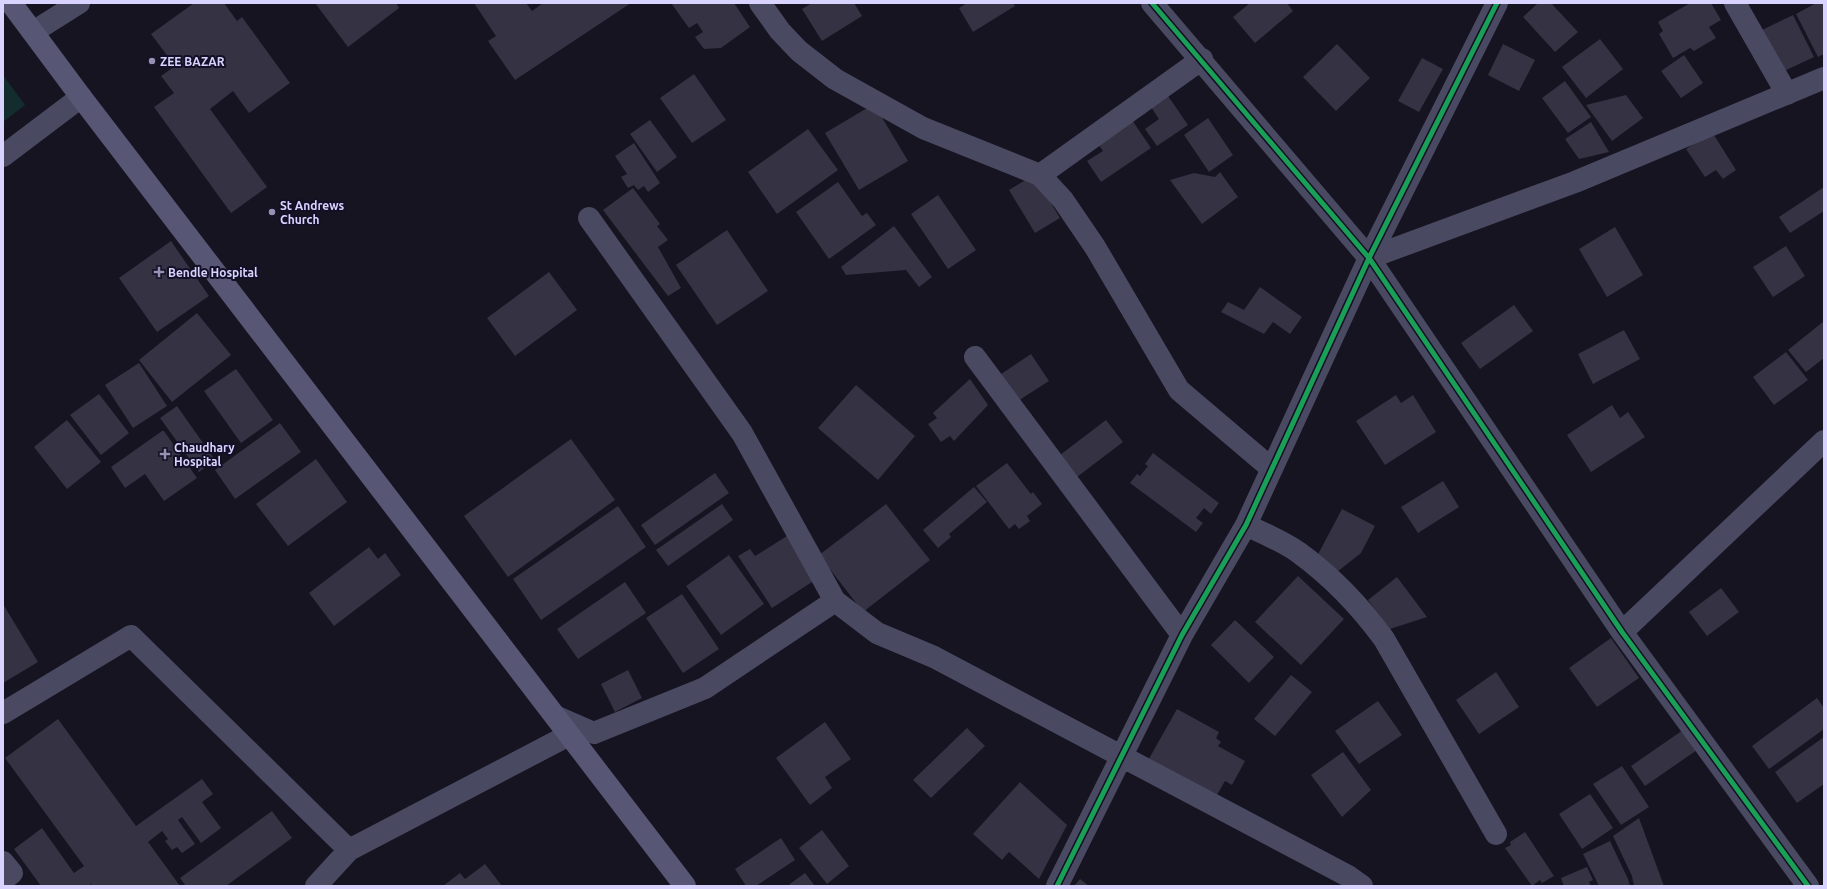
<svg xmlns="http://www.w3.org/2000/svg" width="1827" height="889" viewBox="0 0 1827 889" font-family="Ubuntu,sans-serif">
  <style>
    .green { fill: #132c2d }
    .building { fill: #343243 }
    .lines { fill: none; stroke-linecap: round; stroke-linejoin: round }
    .street { stroke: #4a4962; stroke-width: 22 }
    .secondary { stroke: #575674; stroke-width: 22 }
    .cycleway-casing { stroke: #130f26; stroke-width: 8 }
    .cycleway { stroke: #1a9f57; stroke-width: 5 }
    .poi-dot { fill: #9591b1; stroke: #130f26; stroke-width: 1.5 }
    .labels { text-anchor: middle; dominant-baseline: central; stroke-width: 4; stroke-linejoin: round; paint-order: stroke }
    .poi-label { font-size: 12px; font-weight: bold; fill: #d9d4ff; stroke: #130f26; text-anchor: start }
  </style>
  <rect width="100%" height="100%" fill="#161421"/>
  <path class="green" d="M3 75 25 105 3 122Z"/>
  <path class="building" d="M194 3H224L237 21 242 17 290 83 249 113 233 91 210 109 267 187 231 213 154 107 174 93 161 76 175 66 151 34Z
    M315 3H396L399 8 348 47Z
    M474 3H526L532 11 543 3H631L515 80 488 41 496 36Z
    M671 3H734L750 27 721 48 704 49 695 37 703 32 697 23 689 28Z
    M812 3H854L862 16 822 41 802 9Z
    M967 3H1013L1015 6 973 32 959 8Z
    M1250 3H1287L1293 11 1255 43 1233 17Z
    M1538 3H1551L1578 32 1555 52 1523 17Z
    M1690 3H1711L1721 20 1709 27 1716 38 1694 51 1690 48 1673 58 1659 34 1663 31 1658 22Z
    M1816 3H1824V54L1818 57 1796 14Z
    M1793 15 1814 57 1780 73 1760 31Z
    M1600 39 1623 69 1586 98 1562 67Z
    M1337 44 1370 78 1336 111 1303 77Z
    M1503 44 1535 60 1519 91 1488 75Z
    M1684 55 1703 83 1681 98 1661 71Z
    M1422 58 1443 69 1419 112 1398 101Z
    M694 74 726 120 692 143 660 98Z
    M1565 81 1591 117 1568 133 1542 98Z
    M1166 93 1188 125 1157 146 1145 129 1159 119 1149 104Z
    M1626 95 1643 118 1612 141 1586 105Z
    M874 104 908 161 859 190 825 133Z
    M1208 118 1233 155 1209 172 1184 135Z
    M650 120 677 157 657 172 630 134Z
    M1132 120 1151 148 1101 182 1087 161 1103 151 1098 144Z
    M1591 122 1609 152 1579 159 1565 139Z
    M808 129 838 170 777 214 748 172Z
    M1712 132 1736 170 1723 179 1716 170 1705 177 1686 149Z
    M634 143 660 183 648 192 644 186 638 190 634 185 628 188 621 177 627 174 615 156Z
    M1220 172 1238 197 1202 224 1170 180 1194 173 1215 177Z
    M1034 175 1060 218 1035 233 1009 190Z
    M838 182 862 216 867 213 876 225 829 259 796 212Z
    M1824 187V211L1790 233 1779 217Z
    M633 188 660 224 657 226 668 240 658 247 681 288 668 296 603 210Z
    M938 195 976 250 948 269 911 214Z
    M894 226 932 277 919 287 906 270 846 275 841 267Z
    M1615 227 1643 275 1607 297 1579 249Z
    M727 230 768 291 717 325 676 265Z
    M171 241 209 296 157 332 119 278Z
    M1786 246 1805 276 1773 297 1753 267Z
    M549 272 577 310 515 356 487 318Z
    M1260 287 1302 317 1290 334 1273 322 1264 334 1221 312 1228 302 1244 310Z
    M1514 305 1533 331 1480 369 1461 343Z
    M197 313 231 355 172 402 139 360Z
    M1824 321V358L1806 372 1788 350Z
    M1624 330 1640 359 1593 384 1578 354Z
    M1786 352 1808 380 1774 405 1753 377Z
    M1031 354 1049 381 1015 403 998 376Z
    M139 363 167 406 133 428 105 385Z
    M236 369 273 420 241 443 204 391Z
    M970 379 988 405 954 441 950 436 941 442 928 424 937 418 933 413Z
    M856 385 915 436 878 480 818 428Z
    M99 394 129 433 101 455 70 415Z
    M1396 395 1401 403 1413 395 1436 432 1385 465 1356 421Z
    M1612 405 1620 418 1628 412 1645 437 1591 472 1567 435Z
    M177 406 215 460 199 472 160 418Z
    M67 420 101 462 67 489 34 447Z
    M1106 420 1123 442 1077 477 1060 455Z
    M280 423 301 452 235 499 215 470Z
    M162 431H164L197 478 164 501 145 474 125 488 111 467Z
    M571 439 615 500 508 577 464 516Z
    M1153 453 1219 503 1211 514 1204 508 1196 518 1203 523 1196 532 1130 483 1137 474 1140 476 1148 466 1145 464Z
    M316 459 347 502 288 546 256 504Z
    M1007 463 1031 494 1033 492 1042 504 1027 516 1030 521 1019 529 1015 524 1009 529 976 486Z
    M715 473 729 493 655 545 641 525Z
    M1443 481 1459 507 1418 533 1401 507Z
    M974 487 987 502 949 534 951 537 938 548 923 530Z
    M722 504 733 520 668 566 656 550Z
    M886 504 930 560 863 612 819 555Z
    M618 506 646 547 541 620 513 579Z
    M1342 509 1375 526 1361 553 1337 572 1315 560Z
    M787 536 815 580 772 608 738 556 750 549 755 556Z
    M369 547 378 559 385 553 401 575 334 626 309 593Z
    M729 555 764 604 721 635 686 586Z
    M1298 576 1344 619 1301 665 1255 622Z
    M1397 577 1427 617 1390 629 1368 600Z
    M625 582 646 613 578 659 557 629Z
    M1721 588 1739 612 1707 636 1689 612Z
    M682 594 719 649 683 673 646 618Z
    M3 604 38 662 3 683Z
    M1235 620 1274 657 1249 683 1211 645Z
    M1611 638 1639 678 1597 707 1569 668Z
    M628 670 642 698 615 712 601 684Z
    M1496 672 1519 707 1479 734 1456 700Z
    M1291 675 1312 692 1275 736 1254 719Z
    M1817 698 1824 708V729L1769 769 1752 746Z
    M1378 701 1402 735 1359 764 1335 731Z
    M1177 709 1219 732 1216 738 1221 742 1218 746 1245 761 1232 785 1225 781 1213 802 1146 764Z
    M58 719 136 826 202 779 213 794 202 802 221 828 201 843 182 817 178 820 195 844 182 853 177 847 172 850 165 841 168 839 162 831 148 842 180 886H93L91 884 89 886H41L14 849 42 828 74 873 84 866 5 758Z
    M825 722 851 759 825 777 832 788 810 805 776 758Z
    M967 728 985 746 931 798 913 780Z
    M1683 730 1697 750 1645 786 1631 766Z
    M1824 737V784L1797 803 1775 772Z
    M1343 752 1371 790 1342 817 1311 775Z
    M1622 766 1649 807 1621 825 1593 784Z
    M1020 782 1067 825 1039 879 1009 852 1002 860 973 834Z
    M1590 794 1613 828 1582 849 1559 814Z
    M272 811 292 838 226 886H183L185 885 180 878Z
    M1639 818 1664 886H1634L1632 876 1613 836Z
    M822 830 849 866 827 884 799 848Z
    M1525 832 1554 876 1542 883 1540 880 1532 886 1505 848 1511 845 1510 842Z
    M781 838 795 860 756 886H746L735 869Z
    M1610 841 1628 879 1630 886H1599L1583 854Z
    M485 864 502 886H443L460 873 465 879Z
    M1587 867 1593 880 1589 882 1591 886H1564L1561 878Z
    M805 873 815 886H787Z
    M1080 879 1089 886H1074Z"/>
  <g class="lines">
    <path class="street" d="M760 3 780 31 799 51 835 79 923 128 1040 175 1063 200 1095 247 1179 390 1272 469
      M1152 3 1369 258 1622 632 1808 886
      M1735 3 1787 94
      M33 32 79 3
      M3 156 81 97
      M1040 175 1202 59
      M589 218 742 433 835 601
      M1369 258 1575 182 1824 78
      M975 357 1182 635
      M1246 525C1263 533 1282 541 1298 552 1331 576 1360 606 1384 639L1496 834
      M1622 632 1824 441
      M3 713 131 636 349 850 569 735
      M555 716 594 733 705 688 835 601 877 633 934 657 1348 876 1362 886
      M3 862 12 873 3 880
      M316 886 349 850
      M1057 886 1182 635 1246 525 1369 258 1497 3"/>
    <path class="secondary" d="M11 3 81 97 685 886"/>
    <g class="cycleway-casing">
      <path id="cycleway" d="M1152 3 1369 258 1622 632 1808 886
        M1057 886 1182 635 1246 525 1369 258 1497 3"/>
    </g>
    <use href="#cycleway" class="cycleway"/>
  </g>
  <g class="poi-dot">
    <circle cx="152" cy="61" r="4"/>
    <circle cx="272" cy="212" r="4"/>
    <path d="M157 266h4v4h4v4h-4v4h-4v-4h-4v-4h4z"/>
    <path d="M163 448h4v4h4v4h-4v4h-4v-4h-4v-4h4z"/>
  </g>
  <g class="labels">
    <g class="poi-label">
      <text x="160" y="61">ZEE BAZAR</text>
      <text x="280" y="205">St Andrews<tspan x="280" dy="14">Church</tspan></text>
      <text x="168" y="272">Bendle Hospital</text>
      <text x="174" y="447">Chaudhary<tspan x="174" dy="14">Hospital</tspan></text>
    </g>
  </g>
  <rect width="1827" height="889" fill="none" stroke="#d9d4ff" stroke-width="8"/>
</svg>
